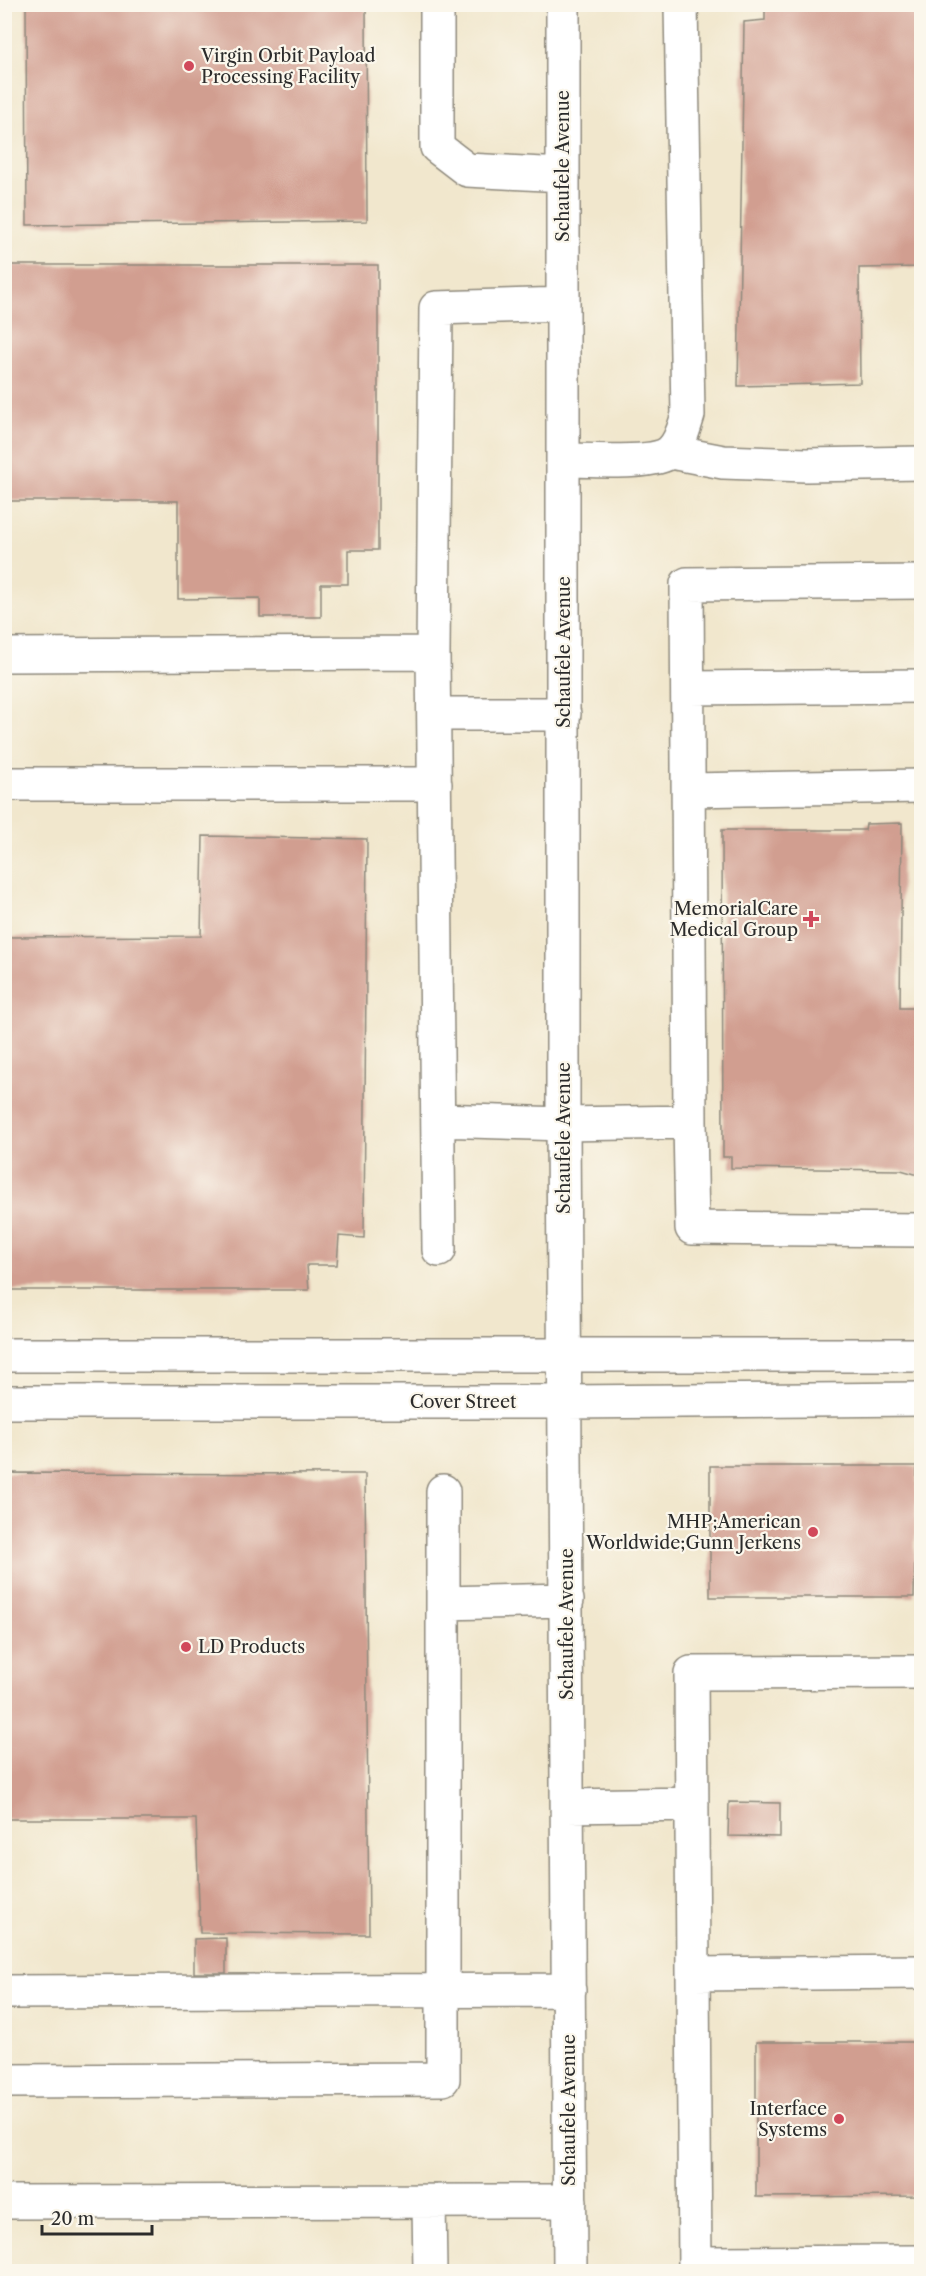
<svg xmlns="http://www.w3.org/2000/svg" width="926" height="2276" viewBox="0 0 926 2276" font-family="'Libre Caslon Text',serif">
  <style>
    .building { fill: #d19e90 }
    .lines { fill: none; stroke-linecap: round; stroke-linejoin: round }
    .minor-casing { stroke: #8e897c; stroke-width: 36 }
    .minor { stroke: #fff; stroke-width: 33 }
    .poi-dot { fill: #d1495b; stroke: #fbf7ec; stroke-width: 2 }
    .labels { text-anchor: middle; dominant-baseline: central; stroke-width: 4.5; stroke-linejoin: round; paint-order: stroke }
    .poi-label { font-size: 18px; fill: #2b2b2b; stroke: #fbf7ec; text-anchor: end }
    .street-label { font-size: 18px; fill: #2b2b2b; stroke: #fbf7ec }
  </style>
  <rect width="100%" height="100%" fill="#fbf7ec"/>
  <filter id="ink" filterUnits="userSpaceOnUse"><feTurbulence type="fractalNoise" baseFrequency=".0167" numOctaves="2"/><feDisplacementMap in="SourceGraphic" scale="12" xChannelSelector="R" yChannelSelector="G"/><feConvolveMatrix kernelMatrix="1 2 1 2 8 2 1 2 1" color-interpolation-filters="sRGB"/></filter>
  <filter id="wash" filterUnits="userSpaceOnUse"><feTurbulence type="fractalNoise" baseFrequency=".008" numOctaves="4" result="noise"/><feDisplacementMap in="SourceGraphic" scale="24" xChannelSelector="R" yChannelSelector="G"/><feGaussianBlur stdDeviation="1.35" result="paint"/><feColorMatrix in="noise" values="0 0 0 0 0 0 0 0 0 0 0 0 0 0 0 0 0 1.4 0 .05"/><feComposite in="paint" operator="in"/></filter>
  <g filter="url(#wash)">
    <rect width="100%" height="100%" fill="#f1e7cd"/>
    <g id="blocks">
      <path class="building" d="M26 4H366L367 221 27 225Z
        M765 4H922V267L859 268 860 383 738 386 744 22 765 20Z
        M4 265H378V550H348V584H321V617H260V598L178 599V501H4Z
        M902 823 900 1008H922V1176L901 1170 731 1168V1157H723L722 830H865L866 824Z
        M203 836 367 839 364 1238 339 1236 337 1265H307L309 1290H4V937L201 936Z
        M710 1466H917L914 1597H710Z
        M4 1473 365 1474 369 1934 200 1933 196 1819H4Z
        M729 1802 780 1803V1837L728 1836Z
        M226 1938V1973H194V1939Z
        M756 2042H922V2196L756 2197Z"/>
    </g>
  </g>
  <g filter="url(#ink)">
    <use href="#blocks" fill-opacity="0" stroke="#8e897c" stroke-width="1.5"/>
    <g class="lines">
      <g class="minor-casing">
        <path id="minor" d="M437 4V147L467 170 563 175
          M563 4V1124L570 2272
          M671 452 723 462 806 465 922 463
          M564 460C587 460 654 465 670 452 681 443 684 427 688 415L681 4
          M4 655 433 653
          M689 688 922 686
          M434 714H564
          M4 784H435
          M689 790 922 786
          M438 1120 563 1124 690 1122 692 1228 922 1230
          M690 1122 687 584 922 582
          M439 1250 433 653 436 308 563 304
          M4 1355H922
          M4 1402H567L922 1399
          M443 1603 567 1600
          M568 1806 692 1804
          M693 1974 922 1972
          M4 1992 569 1990
          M4 2081 443 2079V1491
          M4 2202 570 2201
          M429 2202 430 2272
          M695 2263 922 2262
          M695 2272 691 1673 922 1672"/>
      </g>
      <use href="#minor" class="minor"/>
    </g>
  </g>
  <g class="poi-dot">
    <circle cx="189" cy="66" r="6"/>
    <path d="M808 910h6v6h6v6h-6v6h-6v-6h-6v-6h6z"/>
    <circle cx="813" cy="1532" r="6"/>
    <circle cx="186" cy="1647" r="6"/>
    <circle cx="839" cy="2119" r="6"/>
  </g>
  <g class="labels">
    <g class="poi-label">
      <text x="201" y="56" text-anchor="start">Virgin Orbit Payload<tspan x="201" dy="21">Processing Facility</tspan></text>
      <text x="798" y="909">MemorialCare<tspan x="798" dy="21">Medical Group</tspan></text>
      <text x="801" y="1522">MHP;American<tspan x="801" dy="21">Worldwide;Gunn Jerkens</tspan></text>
      <text x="198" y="1647" text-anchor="start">LD Products</text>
      <text x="827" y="2109">Interface<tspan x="827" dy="21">Systems</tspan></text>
    </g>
    <g class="street-label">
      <text transform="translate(563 166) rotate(-90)">Schaufele Avenue</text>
      <text transform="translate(564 652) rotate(-90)">Schaufele Avenue</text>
      <text transform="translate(564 1138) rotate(-90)">Schaufele Avenue</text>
      <text x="463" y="1402">Cover Street</text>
      <text transform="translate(567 1624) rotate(-90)">Schaufele Avenue</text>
      <text transform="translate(569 2110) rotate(-90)">Schaufele Avenue</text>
    </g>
  </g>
  <rect width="926" height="2276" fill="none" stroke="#fbf7ec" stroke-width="24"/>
  <path d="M42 2225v9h110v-9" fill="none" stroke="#2b2b2b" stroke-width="3"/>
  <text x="51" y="2225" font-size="18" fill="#2b2b2b" stroke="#fbf7ec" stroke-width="4.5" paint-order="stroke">20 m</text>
</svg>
